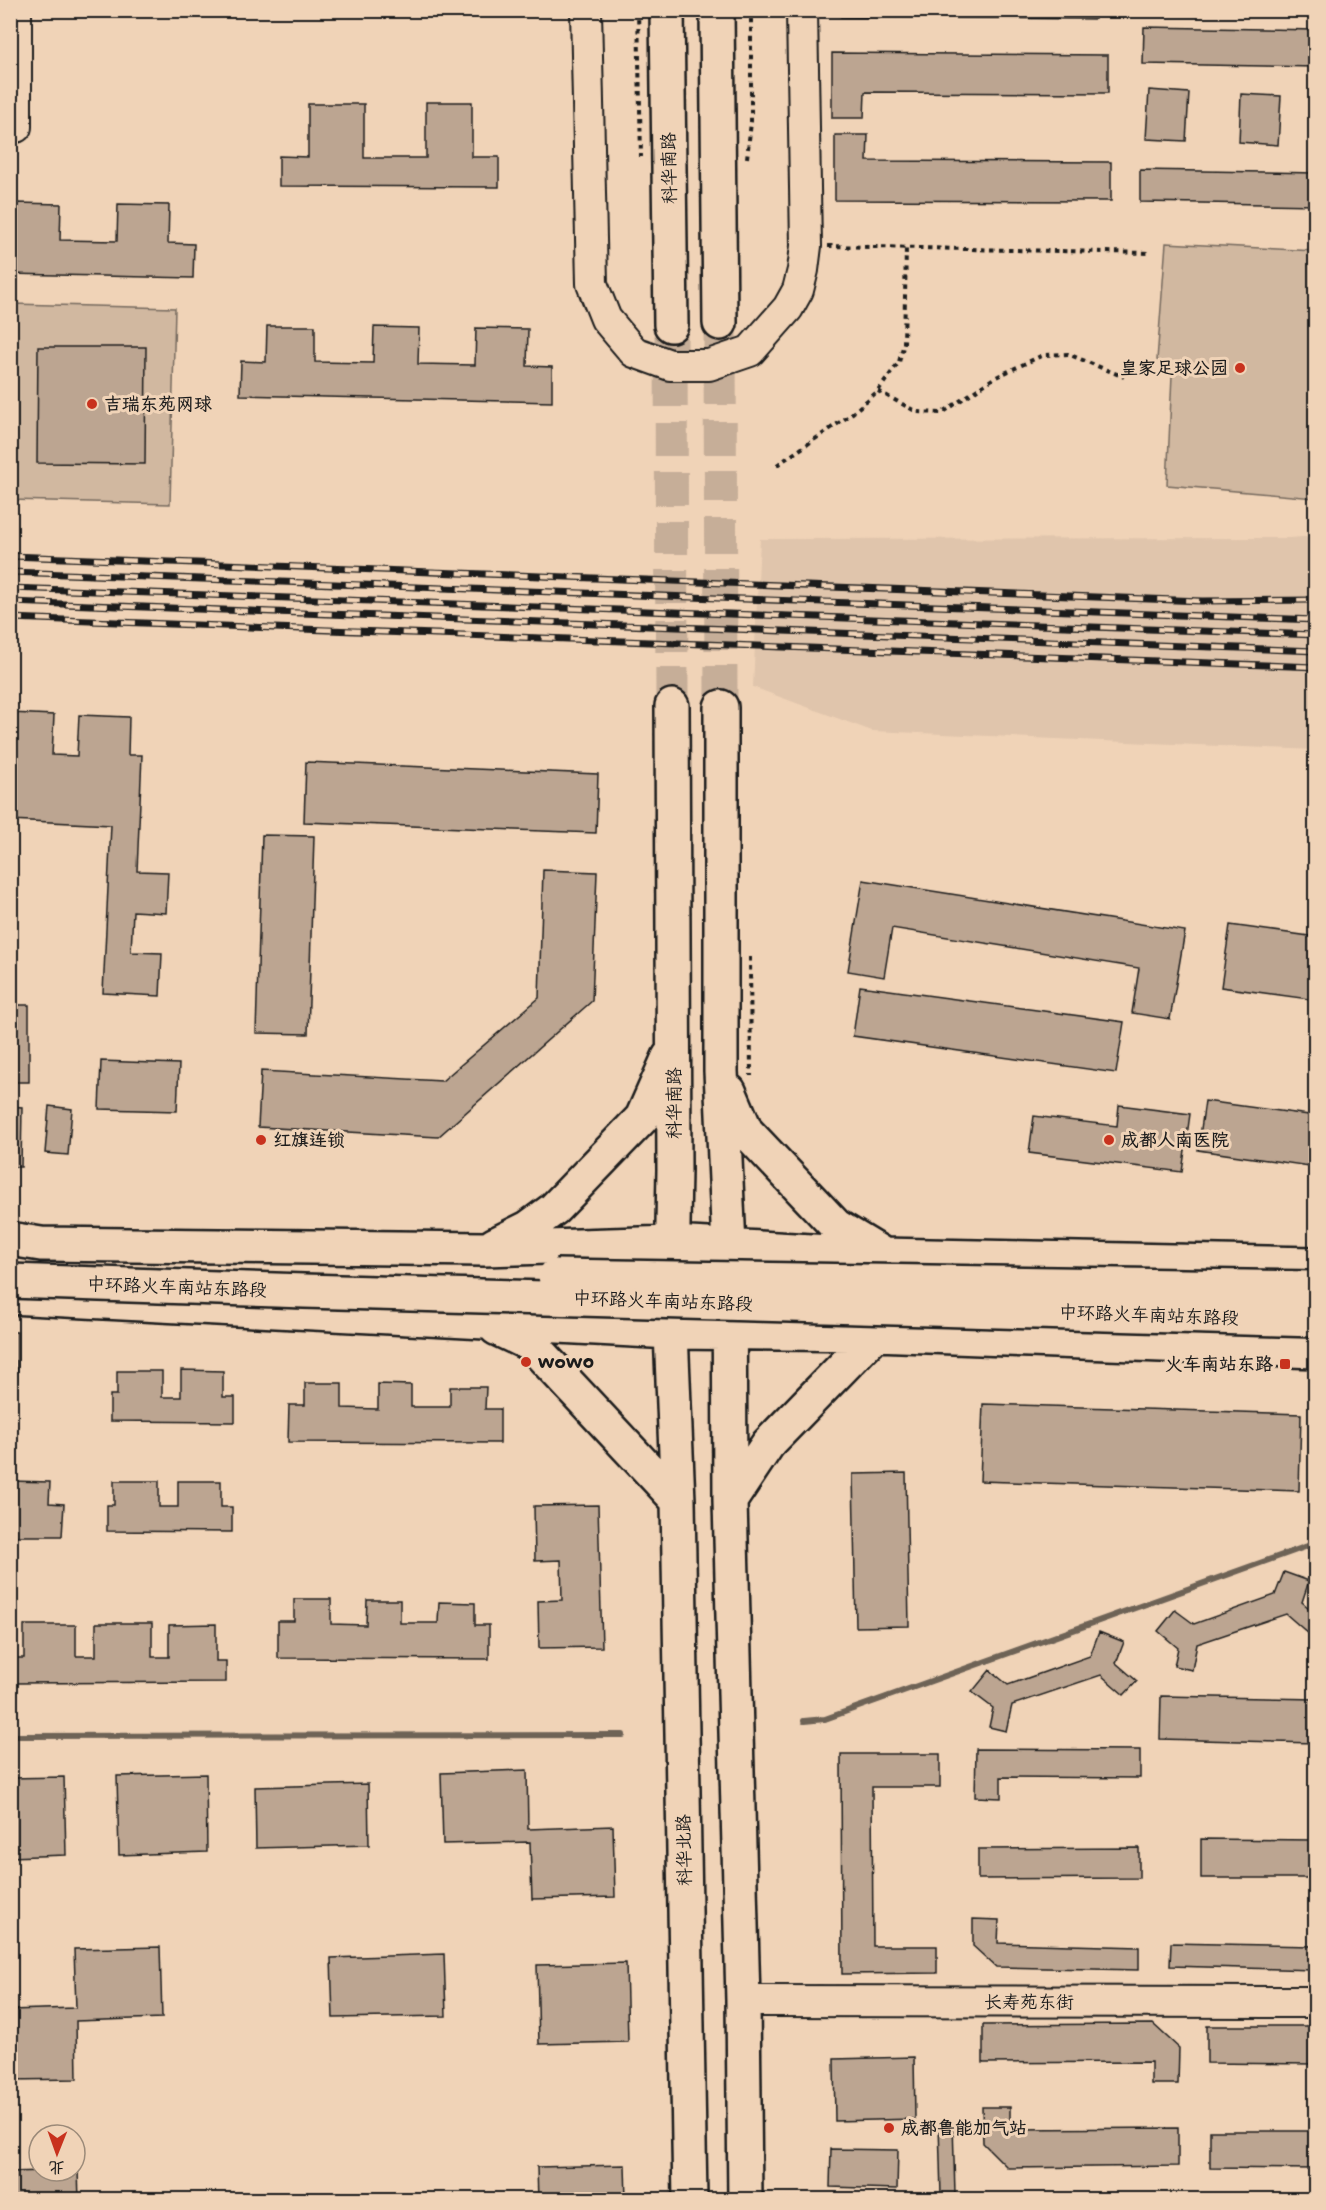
<svg xmlns="http://www.w3.org/2000/svg" width="1326" height="2210" viewBox="0 0 1326 2210" font-family="'Shantell Sans','LXGW WenKai TC',sans-serif">
  <style>
    .built { fill: #e0c5ac }
    .green { fill: #d1b8a0; stroke: #766a5e; stroke-width: 1.5 }
    .lines { fill: none; stroke-linecap: round; stroke-linejoin: round }
    .stream { stroke: #6e6357; stroke-width: 6 }
    .building { fill: #bca591; stroke: #1c1c1c; stroke-width: 1.5 }
    .highway-tunnel { stroke: #c6ae98; stroke-width: 33; stroke-dasharray: 33 16; stroke-linecap: butt }
    .minor-casing { stroke: #1c1c1c; stroke-width: 34 }
    .major-casing { stroke: #1c1c1c; stroke-width: 38 }
    .highway-casing { stroke: #1c1c1c; stroke-width: 38 }
    .path { stroke: #1c1c1c; stroke-width: 4; stroke-dasharray: 4.5 4.5; stroke-linecap: butt }
    .minor { stroke: #f0d3b7; stroke-width: 30 }
    .major { stroke: #f0d3b7; stroke-width: 33 }
    .highway { stroke: #f0d3b7; stroke-width: 33 }
    .rail-casing { stroke: #1c1c1c; stroke-width: 7 }
    .rail { stroke: #f0d3b7; stroke-width: 4.5; stroke-dasharray: 14; stroke-linecap: butt }
    .major-bridge-casing { stroke: #1c1c1c; stroke-width: 38; stroke-linecap: butt }
    .major-bridge { stroke: #f0d3b7; stroke-width: 33 }
    .poi-dot { fill: #c8321e; stroke: #f0d3b7; stroke-width: 2 }
    .labels { text-anchor: middle; dominant-baseline: central; stroke-width: 6; stroke-linejoin: round; paint-order: stroke }
    .street-label { font-size: 18px; fill: #1c1c1c; stroke: #f0d3b7 }
    .poi-label { font-size: 18px; font-weight: bold; fill: #1c1c1c; stroke: #f0d3b7; text-anchor: start }
  </style>
  <rect width="100%" height="100%" fill="#f0d3b7"/>
  <filter id="ink" filterUnits="userSpaceOnUse"><feTurbulence type="fractalNoise" baseFrequency=".0167" numOctaves="2"/><feDisplacementMap in="SourceGraphic" scale="12" xChannelSelector="R" yChannelSelector="G"/><feConvolveMatrix kernelMatrix="1 2 1 2 8 2 1 2 1" color-interpolation-filters="sRGB"/></filter>
  <g filter="url(#ink)">
    <path class="built" d="M1315 536V750L872 731 753 687 760 539 1290 538Z"/>
    <path class="green" d="M1166 243 1315 251V498L1167 485 1172 375 1157 360Z
      M11 304 175 308 170 504 11 500Z"/>
    <g class="lines">
      <path class="stream" d="M804 1721 825 1719 1316 1543
        M10 1736 623 1735"/>
    </g>
    <path class="building" d="M841 10H1095V19L841 17Z
      M1144 27 1316 30V67L1143 64Z
      M832 53 1108 55V93L865 92 864 118H832Z
      M1149 90 1189 93 1186 141 1146 139Z
      M1241 94 1281 96 1278 145 1239 142Z
      M426 102H472V157H499V187L279 186V156L308 157V104H364V158H426Z
      M835 135H868L867 161 1111 162V201L835 200Z
      M1140 170 1316 173V205L1140 202Z
      M16 203 61 204 60 240 117 241 118 204 169 205 168 243 194 244 193 278 10 274V239L15 240Z
      M267 326H315V362L373 363 374 327 419 328 418 364 475 365 476 328 528 329 527 366 552 367V402L240 395 241 361 266 362Z
      M38 347H146L145 464 37 463Z
      M10 713 54 715 52 755 77 756 79 715 129 717 128 755H142L137 871 168 872 166 913 133 911 131 952 162 953 160 996 103 993 111 825 10 820Z
      M306 762 598 774 596 833 304 822Z
      M262 835 314 836 308 1034 256 1033Z
      M543 870 597 872 592 1001 438 1137 258 1127 261 1071 442 1081 539 998Z
      M863 880 1185 931 1170 1019 1132 1013 1139 968 892 928 884 977 848 971Z
      M1230 925 1316 937V1000L1221 987Z
      M860 986 1124 1022 1116 1073 853 1036Z
      M10 1005H29V1082H10Z
      M101 1061 179 1064 177 1111 99 1109Z
      M1205 1101 1316 1116V1167L1198 1150Z
      M1119 1105 1190 1114 1182 1172 1029 1153 1034 1116 1117 1126Z
      M10 1106 22 1107 21 1167H10Z
      M49 1106 72 1109 68 1155 45 1153Z
      M10 1332H17V1380H10Z
      M181 1370 223 1371V1397H235V1422L110 1421V1395H117V1371H162V1397H181Z
      M305 1383H342V1408L378 1409V1384L411 1385V1407H450V1387H486L485 1409H500V1443L288 1442 289 1405H305Z
      M983 1404 1301 1414 1299 1491 980 1481Z
      M906 1473 909 1626 856 1627 853 1474Z
      M10 1481 50 1482 49 1503 64 1504 62 1536H10Z
      M114 1481H159V1507H178V1481H221V1507H232V1532L107 1531V1505H114Z
      M598 1505 602 1647 539 1648 538 1601 562 1600 561 1560 535 1561 534 1506Z
      M1284 1572 1309 1581 1302 1602 1316 1614V1627L1309 1634 1286 1614 1197 1644 1192 1670 1174 1666 1178 1648 1158 1631 1175 1610 1194 1624 1275 1595Z
      M294 1599H331V1624L366 1625 367 1600H400V1623H438L439 1602 475 1603V1625H489V1659L278 1658V1621H294Z
      M96 1623H152V1657H169V1625L216 1624V1661H226V1682L10 1683V1658H24V1625H76V1656H96Z
      M1099 1632 1124 1642 1116 1663 1137 1681 1124 1695 1101 1675 1012 1705 1006 1731 989 1727 993 1708 972 1692 990 1670 1008 1685 1090 1656Z
      M1161 1696 1316 1699V1743L1160 1739Z
      M976 1749 1140 1750V1778L1001 1777V1798L975 1797Z
      M841 1754H940V1787H872L873 1946H937V1973L842 1974Z
      M527 1770 528 1829 613 1826 615 1897 532 1899 530 1842 443 1844 441 1773Z
      M206 1774 207 1852 119 1855 117 1776Z
      M64 1777 66 1855 10 1857V1778Z
      M368 1784 369 1845 256 1848 255 1787Z
      M1201 1839 1315 1840V1878H1201Z
      M1139 1848V1878L978 1879V1849Z
      M973 1919 999 1920 998 1943 1139 1947V1970L996 1967 973 1946Z
      M1313 1922H1316V1968L1313 1970 1170 1966 1171 1943 1312 1946Z
      M160 1947 162 2018 76 2021 77 2079 10 2080V2010L76 2008 74 1949Z
      M444 1954 446 2016 333 2018 331 1958Z
      M626 1963 628 2042 539 2044 537 1965Z
      M1153 2024 1179 2048 1178 2084H1151V2062L983 2063V2025Z
      M1207 2026H1316V2064L1207 2063Z
      M914 2057 915 2119 835 2121 834 2059Z
      M982 2107H1010V2129L1178 2128V2166L1008 2168 983 2143Z
      M939 2124H953L955 2194 941 2195Z
      M1210 2131H1316V2169L1210 2168Z
      M831 2149 898 2150 897 2189 830 2187Z
      M625 2165 626 2200H538L537 2167Z
      M78 2170 79 2200H10V2172Z"/>
    <g class="lines">
      <path class="highway-tunnel" d="M720 323 721 707
        M671 325 672 706"/>
      <g class="minor-casing">
        <path id="minor" d="M586 10 592 284 606 319 634 352 670 365H709L750 351 788 308 798 290 803 270 806 246 802 10
          M16 127V10
          M743 2001 1316 2002"/>
      </g>
      <g class="major-casing">
        <path id="major" d="M672 706 674 1170 671 1332 678 1501 690 2200
          M721 707V1071L729 1246 730 1501 743 2001 745 2200
          M729 1091 746 1131 836 1226 879 1252
          M10 1239 41 1244 484 1249 672 1243 883 1255 1316 1264
          M494 1245 528 1228 554 1209 642 1118 669 1057
          M10 1297 671 1332 875 1334 1316 1351
          M496 1328 532 1345 678 1501
          M730 1501 768 1444 875 1334"/>
      </g>
      <g class="highway-casing">
        <path id="highway" d="M667 10 671 325
          M717 10 720 323"/>
      </g>
      <path class="path" d="M638 10 641 157
        M747 158 751 122V10
        M828 246 1151 253
        M878 391 917 412 942 413 994 378 1043 355 1068 354 1124 377
        M777 465 849 416 878 391 899 362 904 343 906 248
        M750 957 751 1076"/>
      <use href="#minor" class="minor"/>
      <use href="#major" class="major"/>
      <use href="#highway" class="highway"/>
      <g class="rail-casing">
        <path id="rail" d="M10 556 1202 601 1316 600
          M10 572 1316 620
          M10 588 1316 635
          M10 602 1316 651
          M10 618 1316 667"/>
      </g>
      <use href="#rail" class="rail"/>
      <g class="major-bridge-casing">
        <path id="major-bridge" d="M555 1276 1316 1288
          M10 1281 304 1291 1316 1320"/>
      </g>
      <use href="#major-bridge" class="major-bridge"/>
    </g>
  </g>
  <g class="poi-dot">
    <circle cx="1240" cy="368" r="6"/>
    <circle cx="92" cy="404" r="6"/>
    <circle cx="261" cy="1140" r="6"/>
    <circle cx="1109" cy="1140" r="6"/>
    <circle cx="526" cy="1362" r="6"/>
    <rect x="1279" y="1358" width="12" height="12" rx="3"/>
    <circle cx="889" cy="2128" r="6"/>
  </g>
  <g class="labels">
    <g class="street-label">
      <text transform="translate(669 168) rotate(-91)">科华南路</text>
      <text transform="translate(674 1103) rotate(-90)">科华南路</text>
      <text transform="translate(177 1287) rotate(2)">中环路火车南站东路段</text>
      <text transform="translate(663 1301) rotate(2)">中环路火车南站东路段</text>
      <text transform="translate(1149 1315) rotate(2)">中环路火车南站东路段</text>
      <text transform="translate(684 1850) rotate(-91)">科华北路</text>
      <text x="1029" y="2002">长寿苑东街</text>
    </g>
    <g class="poi-label">
      <text x="1228" y="368" text-anchor="end">皇家足球公园</text>
      <text x="104" y="404">吉瑞东苑网球</text>
      <text x="273" y="1140">红旗连锁</text>
      <text x="1121" y="1140">成都人南医院</text>
      <text x="538" y="1362">wowo</text>
      <text x="1273" y="1364" text-anchor="end">火车南站东路</text>
      <text x="901" y="2128">成都鲁能加气站</text>
    </g>
  </g>
  <rect width="1326" height="2210" fill="none" stroke="#f0d3b7" stroke-width="36"/>
  <rect x="18" y="18" width="1290" height="2174" fill="none" stroke="#1c1c1c" stroke-width="2" filter="url(#ink)"/>
  <g transform="translate(57 2153) rotate(181)"><circle r="28" fill="#f0d3b7" stroke="#9b8a79" stroke-width="1.5"/>
  <path d="M0-4.5L10 22L0 15L-10 22Z" fill="#c8321e"/>
  <text y="-9" font-size="16" font-weight="bold" text-anchor="middle" fill="#1c1c1c">北</text>
  </g>
</svg>
